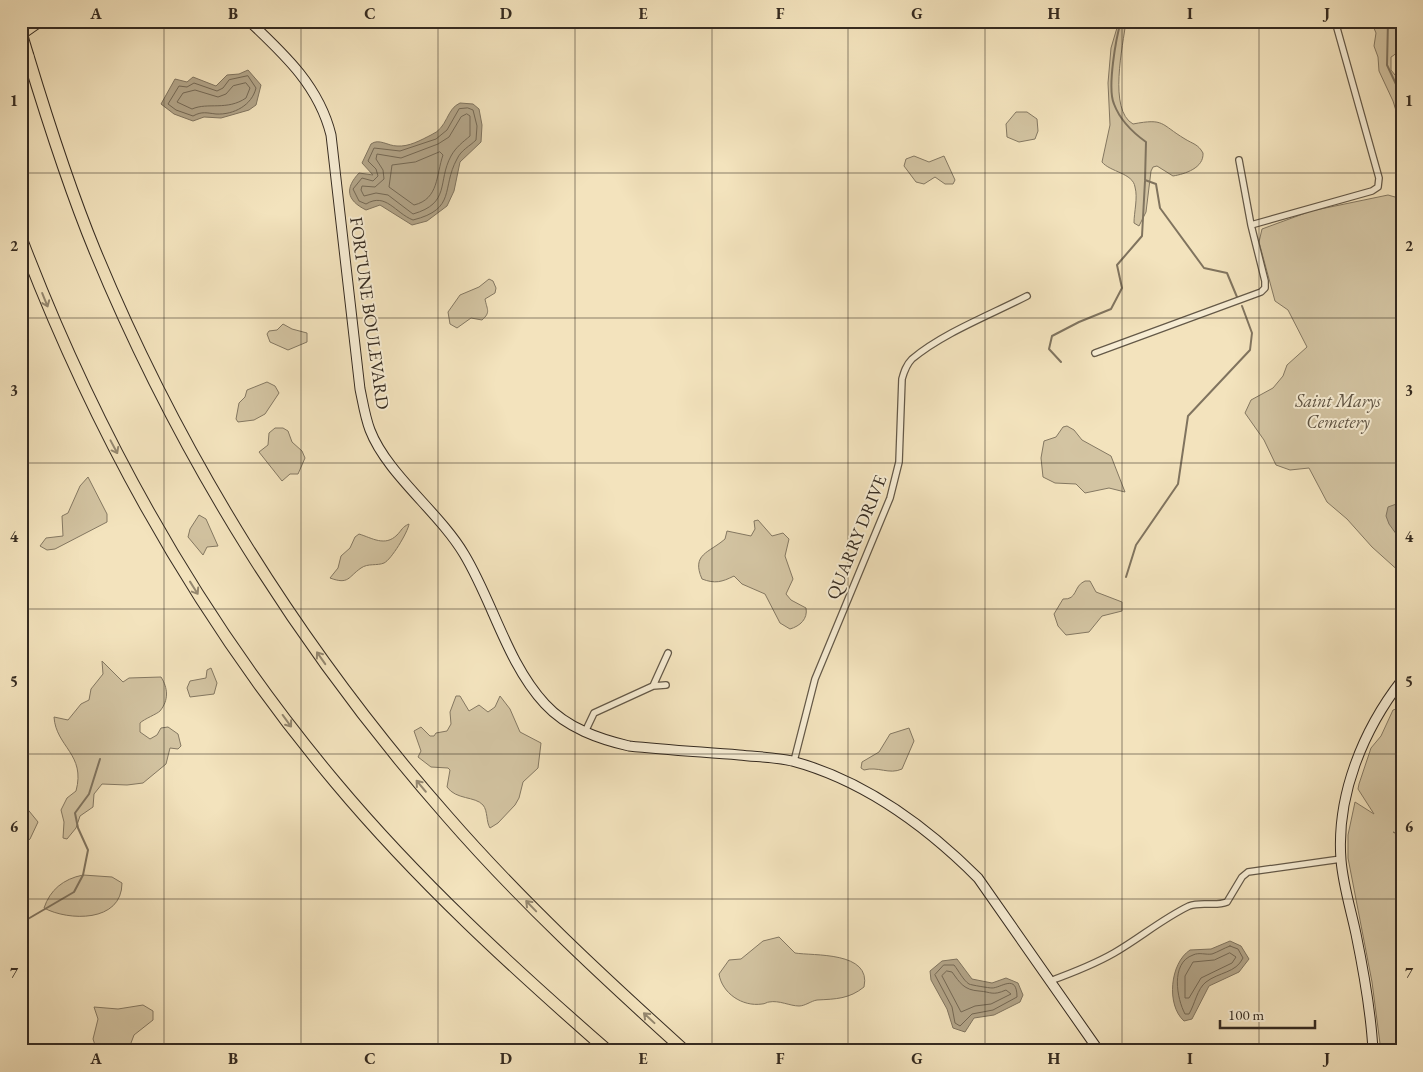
<svg xmlns="http://www.w3.org/2000/svg" width="1423" height="1072" viewBox="0 0 1423 1072" font-family="'EB Garamond',serif">
  <style>
    .green { fill: #d3c4a2; stroke: #847862 }
    .water { fill: #b2a488; stroke: #80745f }
    .lines { fill: none; stroke-linecap: round; stroke-linejoin: round }
    .shore { stroke: #746854; stroke-width: 1 }
    .stream { stroke: #80745f; stroke-width: 2 }
    .street-casing { stroke: #645948; stroke-width: 8 }
    .secondary-casing { stroke: #352b21; stroke-width: 11 }
    .primary-casing { stroke: #352b21; stroke-width: 11 }
    .highway-casing { stroke: #352b21; stroke-width: 13 }
    .street { stroke: #f7edd4; stroke-width: 5.5 }
    .secondary { stroke: #f7edd4; stroke-width: 9 }
    .primary { stroke: #f3e3bd; stroke-width: 9 }
    .highway { stroke: #f3e3bd; stroke-width: 11 }
    .highway-bridge-casing { stroke: #352b21; stroke-width: 13; stroke-linecap: butt }
    .highway-bridge { stroke: #f3e3bd; stroke-width: 11 }
    .oneway { stroke: #94876f }
    .grid { fill: none; stroke: #352b21; stroke-width: 1; stroke-opacity: 0.55 }
    .labels { text-anchor: middle; dominant-baseline: central; stroke-width: 4; stroke-linejoin: round; paint-order: stroke }
    .street-label { font-size: 18px; fill: #352b21; stroke: #f7edd4 }
    .park-label { font-size: 18px; font-style: italic; fill: #5c5141; stroke: #f7edd4 }
    .neatline { fill: none; stroke: #352b21; stroke-width: 2 }
    .grid-label { font-size: 16px; text-anchor: middle; font-weight: bold; fill: #352b21 }
  </style>
  <rect width="100%" height="100%" fill="#f3e3bd"/>
  <filter id="stains"><feTurbulence type="fractalNoise" baseFrequency=".004" numOctaves="4"/><feColorMatrix values="0 0 0 0 .2 0 0 0 0 .09 0 0 0 0 .02 0 0 0 .5 -.17"/></filter>
  <radialGradient id="worn" r=".72"><stop offset=".6" stop-color="#630" stop-opacity="0"/><stop offset="1" stop-color="#630" stop-opacity=".3"/></radialGradient>
  <path class="green" d="M1119 21H1126C1123 46 1108 110 1133 124 1165 118 1160 124 1185 139 1193 144 1198 144 1203 153 1204 168 1185 174 1173 176L1157 166 1153 167 1151 171 1146 212 1139 226 1134 223C1134 212 1138 198 1135 187 1133 173 1110 172 1102 162L1110 125 1108 83 1111 48Z
    M1371 21H1402C1402 34 1403 51 1391 57V70L1395 75 1402 74V130L1393 101 1379 71 1378 57 1374 46 1376 33Z
    M1016 112H1027L1037 119 1038 131 1035 139 1019 142 1007 137 1006 124Z
    M914 156 929 162 944 156 955 180 953 184H945L935 177 924 184 916 182 904 166 906 159Z
    M1388 195 1402 199V574L1372 547 1347 519 1327 502 1309 468 1290 470 1276 465 1264 440 1245 413 1251 400 1273 388 1283 376 1287 365 1307 347 1288 310 1275 301 1259 242 1262 229 1311 211Z
    M489 279 493 281 496 288 495 293 485 299C487 310 491 312 482 320L471 318 457 328 450 324 448 312 460 295 479 287Z
    M283 324 292 329 307 333V342L288 350 270 342 267 334 269 331 277 330Z
    M267 382 275 386 279 393 265 414 254 420 238 422 236 419 239 403 245 397 247 390Z
    M1067 426 1074 430 1082 440 1111 456 1125 492 1109 488 1085 493 1076 484 1055 483 1043 477 1041 458 1044 441 1056 437 1063 427Z
    M275 428H283L288 431 292 442 302 451 305 458 298 474H290L282 481 259 452 268 445 269 433Z
    M88 477 107 514V522L55 549 47 550 40 546 46 538 63 536 62 516 68 513 80 486Z
    M26 484C29 495 31 506 21 515V486Z
    M199 515 206 519 218 546 207 547 203 555 188 537 190 529Z
    M758 520 772 536 783 533 789 539 785 556 793 579 786 594 791 600 806 608C808 619 800 626 790 629L780 623 765 594 742 584 734 576C722 582 715 584 702 579 691 554 709 553 725 539L727 531 751 536 755 529 754 521Z
    M409 524C408 532 391 560 384 563 377 566 368 563 361 568 348 577 349 585 330 578L338 568 341 556 350 548 355 537 359 534C372 538 385 547 397 535 402 530 402 527 409 524Z
    M1085 581H1090L1096 592 1122 602V611L1102 616 1089 632 1066 635 1058 626 1054 614 1063 599C1078 600 1073 586 1085 581Z
    M102 661 123 682 129 678 161 677C168 688 169 700 160 711 157 714 144 719 140 723V732L150 739 157 735 161 728 168 727 178 734 181 746 178 749 170 748 166 764 143 783 127 785 102 784 94 794 93 807 80 816 76 828 67 839 63 838 64 822 61 810 67 798 76 791C86 754 56 747 54 717L68 720 81 704 89 700 91 689 103 674Z
    M211 668 217 683 214 694 190 697 187 688 190 681 206 678 207 670Z
    M456 696H460L469 711 479 705 488 712 495 707 500 696 510 709 520 732 541 743 538 768 523 782 519 798 515 805 498 823 490 828C486 822 488 811 483 805 475 796 456 800 447 787L450 770 448 768 431 767 418 757 421 751 414 731 421 727 430 736H434L436 733 447 731 451 724 450 712Z
    M1402 707V835L1393 832 1402 837V1051H1381L1372 982 1348 858V835L1355 802 1374 814 1358 789 1359 784 1371 748 1381 736 1393 710Z
    M909 728 914 741 902 769C889 775 878 766 864 770L861 768 862 762 879 752 890 734Z
    M21 794 25 806 38 822 30 839 21 847Z
    M83 875 112 877 122 883C122 923 68 921 44 908 50 890 63 879 83 875Z
    M779 937 795 953C813 956 872 951 864 987 849 999 836 999 817 1000 811 1001 805 1006 799 1006 790 1006 779 1000 769 1002 767 1002 765 1004 762 1004 742 1007 722 993 719 974L729 960 741 959 763 941Z
    M143 1005 153 1011V1020L134 1035 128 1051H97L93 1039 98 1019 94 1007 118 1009Z"/>
  <path class="water" d="M248 70 261 85 256 105 249 110 221 118 204 117 193 121 174 114 161 104 175 79 187 82 193 77 216 86 227 75 239 74Z
    M460 103 473 104 479 109 482 125 481 142 460 162 454 191 447 206 427 221 412 225 380 205 366 210C346 200 345 188 359 173L373 175 362 163 371 144C379 138 388 146 397 146 409 147 421 140 431 135 448 128 446 109 460 103Z
    M1402 502V542L1389 524 1386 516 1388 507Z
    M1230 941 1241 946 1249 959 1239 972 1209 986 1192 1019 1184 1021C1166 1005 1170 963 1190 950L1211 949Z
    M957 959 972 979 992 983 1006 978 1018 983 1023 995 1020 1002 994 1015 974 1018 965 1032 953 1028 947 1009 931 980 930 971 942 961Z"/>
  <g class="lines">
    <path class="shore" d="M248 76 256 88C252 105 234 115 216 114 207 113 202 111 193 116L176 110 168 104 179 86 187 87 194 83 217 91 223 88 229 80Z
      M246 83 250 88 246 98C227 111 208 102 192 109L177 102 183 93 195 90 218 97 226 94 233 86Z
      M468 108 473 110 477 126 476 140C470 146 461 150 457 159 441 188 457 209 413 220 395 213 386 192 366 204L359 201 353 189 362 178 373 181 378 176 376 169 368 161 374 148 400 151 436 139 447 130 459 109Z
      M467 114 470 116V136C463 142 456 147 451 156 437 182 451 203 413 214L388 195 376 193 364 196 361 190 362 186 375 187 384 179 383 170 376 159 377 154 401 158 438 144 449 137 461 117Z
      M440 152 443 155C436 175 439 199 414 205L389 187 392 165 415 162Z
      M1230 946 1238 949 1243 958C1236 973 1219 972 1206 982 1197 989 1195 1004 1189 1014H1185C1177 999 1170 963 1193 955 1199 952 1206 955 1212 954 1218 952 1224 948 1230 946Z
      M1230 953 1236 957 1232 963 1201 978 1189 998H1185V976L1193 962 1214 960Z
      M944 965H954C959 971 963 980 969 984 971 985 989 988 992 988 1001 988 1017 973 1017 997L993 1010 972 1014 960 1026 955 1023 952 1007 935 975Z
      M947 971 952 972C960 983 964 990 979 991 992 992 992 996 1006 990L1011 994 991 1004 975 1006 961 1012 942 976Z"/>
    <path class="stream" d="M1121 21C1116 38 1107 88 1114 104 1120 120 1132 132 1146 142L1145 180 1156 184 1160 208 1204 268 1227 273 1237 297
      M1388 21 1387 65 1402 97
      M1061 362 1049 349 1052 336 1079 322 1111 309 1122 288 1117 265 1142 236 1145 181
      M1126 577 1136 545 1178 484 1188 416 1250 350 1252 333 1242 306
      M21 923 74 892 83 875 88 850 78 828 75 813 89 794 100 759"/>
    <g class="street-casing">
      <path id="street" d="M1251 225 1372 191 1378 187 1379 178 1335 21
        M1095 353 1261 292 1265 288V281L1251 225 1239 160
        M666 685 653 686 668 653
        M585 732 594 713 653 686
        M794 761 815 679 890 498 899 462 902 379C904 372 906 365 912 359 943 333 990 315 1027 296
        M1050 981C1072 973 1093 965 1114 953 1140 938 1162 919 1189 906 1202 901 1215 907 1227 902L1242 877 1248 872 1341 859"/>
    </g>
    <g class="secondary-casing">
      <path id="secondary" d="M249 21C284 54 319 86 331 135L360 389C363 403 365 417 370 430 387 474 439 512 464 554 493 602 507 663 545 704 567 728 599 739 629 746 666 750 703 752 739 755 757 757 775 757 792 761 863 780 927 827 978 878L1099 1051
        M1373 1051C1371 1011 1364 973 1356 934 1351 910 1343 885 1341 860 1336 796 1363 730 1402 680"/>
    </g>
    <g class="primary-casing">
      <path id="primary" d="M21 35 41 21"/>
    </g>
    <g class="highway-casing">
      <path id="highway" d="M28 56C48 122 69 188 95 251 180 457 300 649 447 816 520 900 602 976 685 1051
        M21 238C96 435 200 621 336 783 418 881 512 967 608 1051"/>
    </g>
    <use href="#street" class="street"/>
    <use href="#secondary" class="secondary"/>
    <use href="#primary" class="primary"/>
    <use href="#highway" class="highway"/>
    <g class="highway-bridge-casing">
      <path id="highway-bridge" d="M21 33 28 56"/>
    </g>
    <use href="#highway-bridge" class="highway-bridge"/>
  </g>
  <defs><path id="oneway-shaft" d="M-6 0H5M1.5-3L5.5 0L1.5 3" fill="none" stroke-width="1.6" stroke-linecap="round" stroke-linejoin="round" transform="scale(1.25)"/></defs>
  <g class="oneway">
    <use href="#oneway-shaft" transform="translate(45 300) rotate(68)"/>
    <use href="#oneway-shaft" transform="translate(114 447) rotate(62)"/>
    <use href="#oneway-shaft" transform="translate(194 588) rotate(58)"/>
    <use href="#oneway-shaft" transform="translate(321 658) rotate(-125)"/>
    <use href="#oneway-shaft" transform="translate(287 721) rotate(54)"/>
    <use href="#oneway-shaft" transform="translate(421 786) rotate(-130)"/>
    <use href="#oneway-shaft" transform="translate(531 906) rotate(-134)"/>
    <use href="#oneway-shaft" transform="translate(649 1018) rotate(-137)"/>
  </g>
  <path class="grid" d="M164 21V1051M301 21V1051M438 21V1051M575 21V1051M712 21V1051M848 21V1051M985 21V1051M1122 21V1051M1259 21V1051M21 173H1402M21 318H1402M21 463H1402M21 609H1402M21 754H1402M21 899H1402"/>
  <g class="labels">
    <g class="street-label">
      <text transform="translate(370 313) rotate(82)">FORTUNE BOULEVARD</text>
      <text transform="translate(856 537) rotate(-68)">QUARRY DRIVE</text>
    </g>
    <g class="park-label">
      <text x="1338" y="400">Saint Marys<tspan x="1338" dy="21">Cemetery</tspan></text>
    </g>
  </g>
  <rect width="1423" height="1072" fill="none" stroke="#f3e3bd" stroke-width="55"/>
  <path d="M1220 1020v8h95v-8" fill="none" stroke="#352b21" stroke-width="2.5"/>
  <text x="1228" y="1020" font-size="15" fill="#352b21" stroke="#f7edd4" stroke-width="4" paint-order="stroke">100 m</text>
  <rect x="28" y="28" width="1368" height="1016" class="neatline"/>
  <g class="grid-label">
    <text x="96" y="19">A</text>
    <text x="233" y="19">B</text>
    <text x="370" y="19">C</text>
    <text x="506" y="19">D</text>
    <text x="643" y="19">E</text>
    <text x="780" y="19">F</text>
    <text x="917" y="19">G</text>
    <text x="1054" y="19">H</text>
    <text x="1190" y="19">I</text>
    <text x="1327" y="19">J</text>
    <text x="14" y="106">1</text>
    <text x="1409" y="106">1</text>
    <text x="14" y="251">2</text>
    <text x="1409" y="251">2</text>
    <text x="14" y="396">3</text>
    <text x="1409" y="396">3</text>
    <text x="14" y="542">4</text>
    <text x="1409" y="542">4</text>
    <text x="14" y="687">5</text>
    <text x="1409" y="687">5</text>
    <text x="14" y="832">6</text>
    <text x="1409" y="832">6</text>
    <text x="14" y="978">7</text>
    <text x="1409" y="978">7</text>
    <text x="96" y="1064">A</text>
    <text x="233" y="1064">B</text>
    <text x="370" y="1064">C</text>
    <text x="506" y="1064">D</text>
    <text x="643" y="1064">E</text>
    <text x="780" y="1064">F</text>
    <text x="917" y="1064">G</text>
    <text x="1054" y="1064">H</text>
    <text x="1190" y="1064">I</text>
    <text x="1327" y="1064">J</text>
  </g>
  <rect width="100%" height="100%" filter="url(#stains)"/>
  <rect width="100%" height="100%" fill="url(#worn)"/>
</svg>
